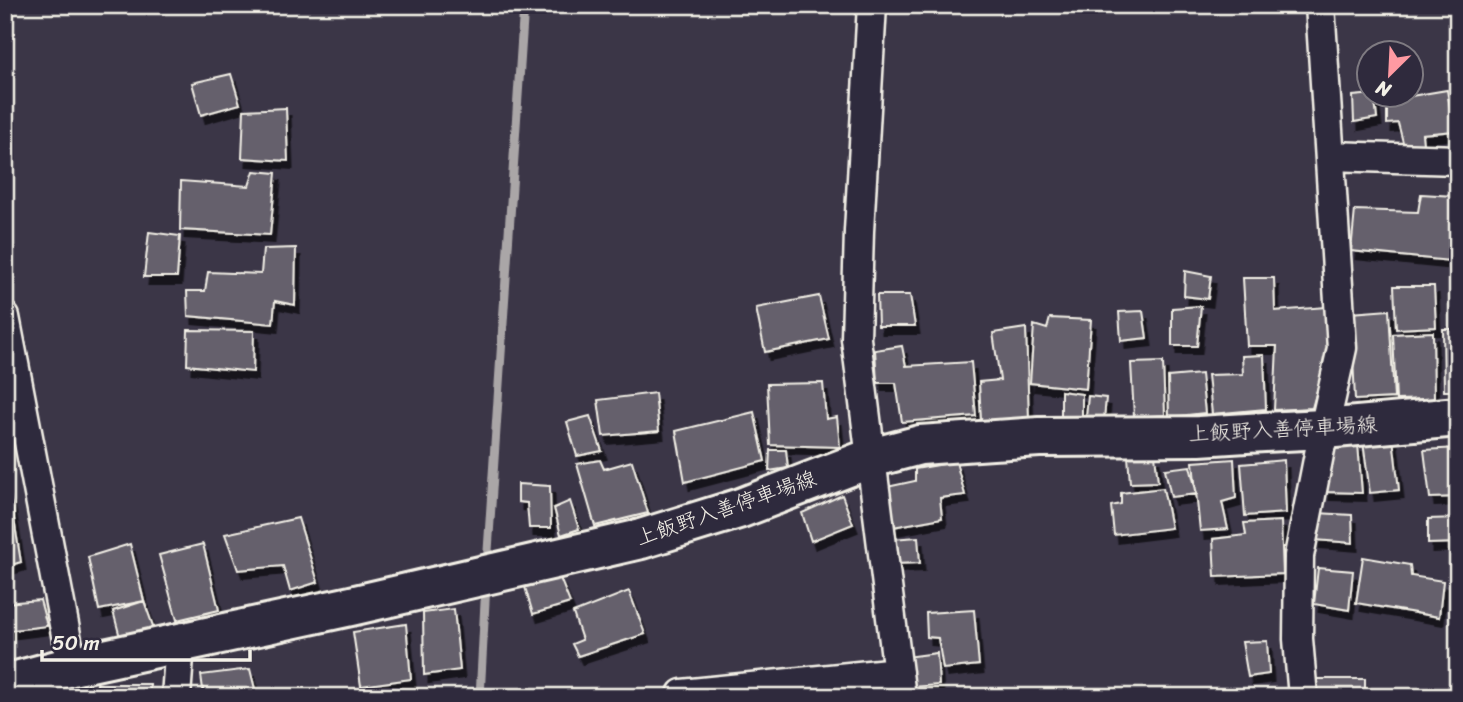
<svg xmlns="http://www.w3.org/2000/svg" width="1463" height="702" viewBox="0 0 1463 702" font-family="Sriracha,'Klee One',sans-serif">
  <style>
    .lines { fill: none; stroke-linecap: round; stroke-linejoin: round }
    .stream { stroke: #aaa6a7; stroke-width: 9 }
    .building { fill: #65616c; stroke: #f4f1e8; stroke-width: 2; filter: url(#shadow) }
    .street-casing { stroke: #f4f1e8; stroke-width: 33 }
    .secondary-casing { stroke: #f4f1e8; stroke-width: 44 }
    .street { stroke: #2f2a3d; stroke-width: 28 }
    .secondary { stroke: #2f2a3d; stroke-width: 38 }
    .labels { text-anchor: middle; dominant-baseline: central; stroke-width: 5; stroke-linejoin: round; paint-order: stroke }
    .street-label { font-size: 21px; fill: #f4f1e8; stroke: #2f2a3d }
  </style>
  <defs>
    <filter id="shadow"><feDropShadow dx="4.5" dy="8" stdDeviation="0" flood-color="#0009"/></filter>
  </defs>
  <rect width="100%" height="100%" fill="#3b3647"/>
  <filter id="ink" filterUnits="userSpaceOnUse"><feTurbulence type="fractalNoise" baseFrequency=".0143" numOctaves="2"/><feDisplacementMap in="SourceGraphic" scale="14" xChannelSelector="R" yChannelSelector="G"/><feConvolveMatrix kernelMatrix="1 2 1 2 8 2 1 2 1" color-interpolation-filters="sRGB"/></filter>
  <g filter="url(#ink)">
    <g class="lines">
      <path class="stream" d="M487 566 524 5
        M480 697 486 583"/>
    </g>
    <path class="building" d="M231 74 240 104 201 115 192 83Z
      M1447 90 1454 131 1422 134 1423 144 1404 146 1398 123 1387 124V100Z
      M1374 94 1377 118 1354 122 1353 96Z
      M286 108 288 161 242 158 244 110Z
      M254 171 276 173 270 235 180 230 181 181 249 186Z
      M1421 194 1454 196 1450 261 1351 251 1355 210 1418 212Z
      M149 232 180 236 177 277H144Z
      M296 248 295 305 275 301 273 324 188 316 187 291H205L208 272 261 274 263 249Z
      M1185 271 1211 276 1208 299 1184 296Z
      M1243 278H1274L1275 311 1326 307 1327 355 1312 408 1274 410 1277 346H1247Z
      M1394 286H1434L1436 327 1396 329Z
      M877 295H910L915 326H878Z
      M819 296 829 339 765 352 756 308Z
      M1201 306 1197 346H1172V308Z
      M1389 310 1394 398 1355 400 1351 313Z
      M1143 311 1147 338 1121 341 1119 312Z
      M1050 318 1091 320 1086 389 1030 383 1034 325 1047 329Z
      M1026 328 1029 420H981L979 382 1000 380 993 333Z
      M1443 329H1458V391H1444Z
      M188 330 254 331 253 372 187 365Z
      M1433 332 1434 399 1396 400 1393 334Z
      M902 346 906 366 971 362 976 416 902 422 896 383H877L875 350Z
      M1264 355 1266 409 1212 414 1208 375 1243 374 1242 356Z
      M1163 362 1165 415 1134 417 1131 363Z
      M1201 374 1205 413 1169 417 1168 377Z
      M823 383 826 419 837 417 840 447 770 445 767 384Z
      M1061 391 1082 394V416L1061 417Z
      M655 393 659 431 603 436 598 400Z
      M1088 396 1106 398 1104 419 1086 418Z
      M754 412 765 461 685 482 676 431Z
      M590 416 602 451 577 456 567 422Z
      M1393 438 1399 490 1370 493 1363 442Z
      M1358 444 1362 493 1325 492 1327 449Z
      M1458 448V497L1430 498 1424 450Z
      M770 450H786L788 468 769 471Z
      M1155 455 1158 482 1130 483 1128 456Z
      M1234 459 1236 498 1222 502 1228 529 1200 531 1193 462Z
      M600 460 604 469 632 461 648 513 595 526 577 464Z
      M1284 460 1286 513 1245 516 1241 464Z
      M956 462 965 495 940 498 942 518 893 527 887 487 915 481V469Z
      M1190 466 1197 494 1171 497 1165 469Z
      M518 484 550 486 551 528H529L527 503 518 502Z
      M1163 488 1171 528 1114 535 1111 506 1121 504V493Z
      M10 495 21 562 5 567V496Z
      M842 495 853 524 811 541 802 513Z
      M570 501 579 529 561 535 554 508Z
      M1317 513 1352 515 1353 543 1315 540Z
      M298 518 318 582 290 591 283 566 238 570 225 534Z
      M1458 518V543L1428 544V519Z
      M1281 521 1283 574 1215 577 1213 539 1246 535 1244 523Z
      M918 537 920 563 894 564 891 539Z
      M130 544 144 601 99 610 88 557Z
      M203 544 219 610 177 620 159 555Z
      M1363 557 1410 565 1411 576 1443 581 1439 617 1356 603Z
      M1318 568 1353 571 1349 610 1314 604Z
      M560 578 570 603 533 614 525 587Z
      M629 591 645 634 578 656 572 644 582 640 573 613Z
      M40 600 47 626 5 631V603Z
      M144 601 154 629 121 641 113 611Z
      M454 609 460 670 424 675 423 613Z
      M974 610 979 665 943 669 938 638 927 637 926 613Z
      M406 624 411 679 361 686 353 632Z
      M1267 641 1269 674 1248 677 1242 642Z
      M937 653 939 685 911 687 906 657Z
      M250 669 257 697H204L201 675Z
      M1317 679H1365V697H1317Z
      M97 684H150V697H95Z"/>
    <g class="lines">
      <g class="street-casing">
        <path id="street" d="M872 5 859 231 856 339 901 697
          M1330 156 1458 160
          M5 317 72 666
          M682 694 898 672
          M176 697 180 643
          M1303 697 1298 639 1299 556 1324 429 1342 348 1320 5"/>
      </g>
      <g class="secondary-casing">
        <path id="secondary" d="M5 684 72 666 351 606 641 539 741 508 871 458 920 445 1039 437 1199 436 1264 432 1324 429 1458 417"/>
      </g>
      <use href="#street" class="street"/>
      <use href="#secondary" class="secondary"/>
    </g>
  </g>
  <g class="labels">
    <g class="street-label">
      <text transform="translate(1283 429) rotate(-3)">上飯野入善停車場線</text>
      <text transform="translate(726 508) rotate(-19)">上飯野入善停車場線</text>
    </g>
  </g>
  <rect width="1463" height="702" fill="none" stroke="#2f2a3d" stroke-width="28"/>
  <rect x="14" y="14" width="1435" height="674" fill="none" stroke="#f4f1e8" stroke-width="2.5" filter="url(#ink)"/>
  <g transform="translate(1390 74) rotate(204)"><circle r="33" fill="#2f2a3d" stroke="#7e7a81" stroke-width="2"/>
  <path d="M0-5L12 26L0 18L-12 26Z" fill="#ff9aa2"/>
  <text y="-10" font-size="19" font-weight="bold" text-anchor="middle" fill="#f4f1e8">N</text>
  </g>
  <path d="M42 650v10h208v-10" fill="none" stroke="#f4f1e8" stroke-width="3.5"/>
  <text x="52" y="650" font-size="21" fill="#f4f1e8" stroke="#2f2a3d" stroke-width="5" paint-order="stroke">50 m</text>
</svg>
